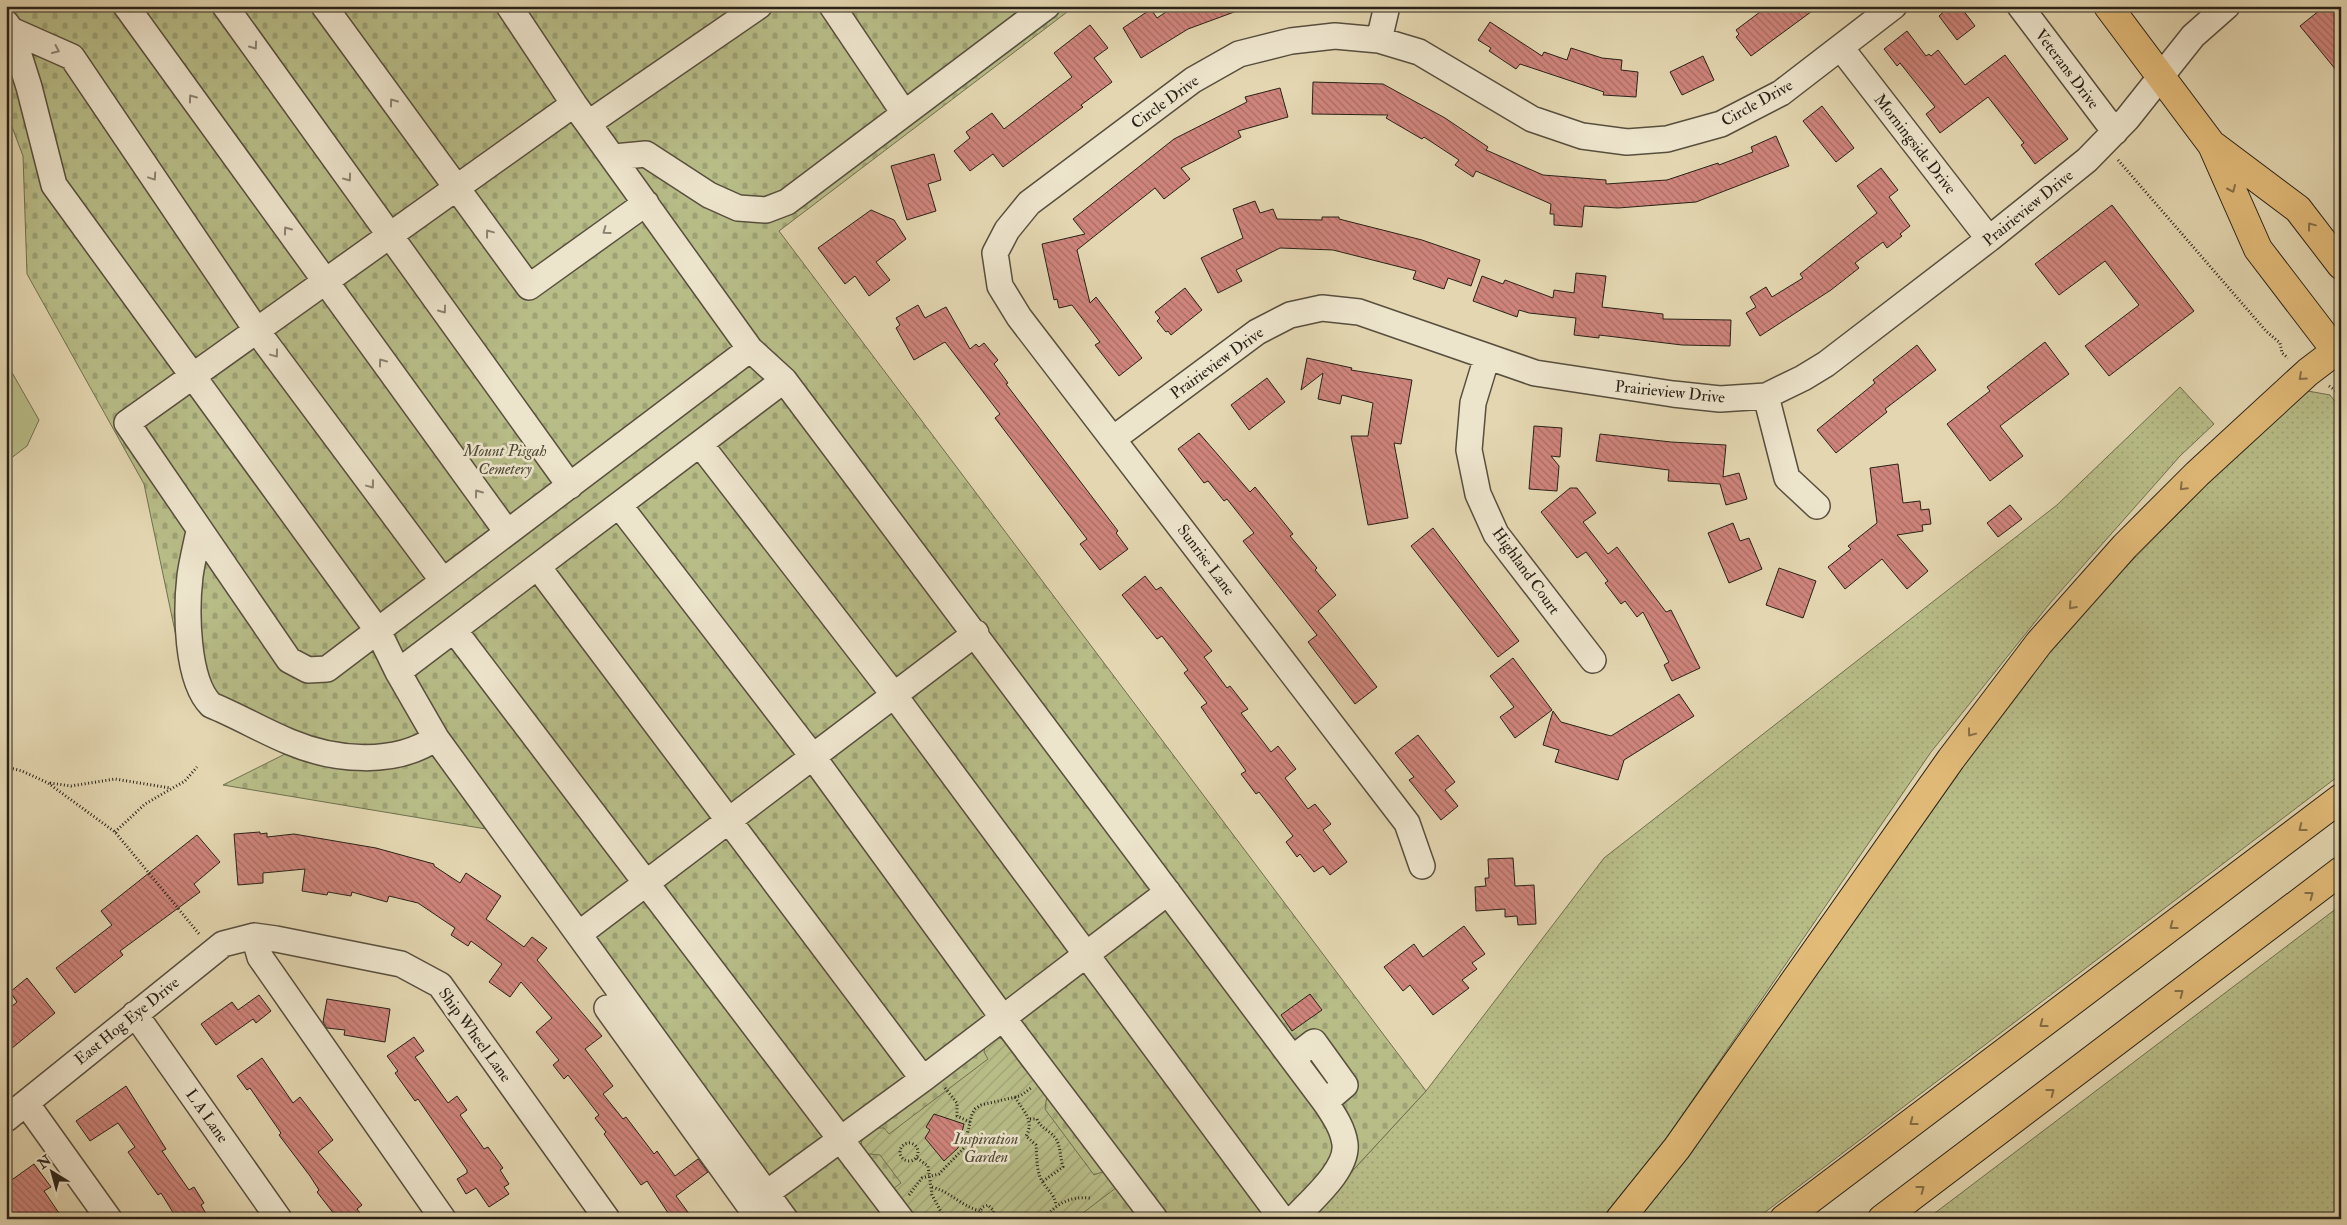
<svg xmlns="http://www.w3.org/2000/svg" width="2347" height="1225" viewBox="0 0 2347 1225" font-family="'IM FELL Double Pica',serif">
  <style>
    .grass { fill: url(#grass-dots); stroke: #707050 }
    .cemetery { fill: url(#cemetery-stones); stroke: #707050 }
    .garden { fill: url(#garden-furrows); stroke: #707050 }
    .pitch { fill: #b8bd88; stroke: #707050 }
    .building { fill: url(#building-back-hatch); stroke: #292218 }
    .lines { fill: none; stroke-linecap: round; stroke-linejoin: round }
    .minor-casing { stroke: #584f3e; stroke-width: 28 }
    .major-casing { stroke: #292218; stroke-width: 30 }
    .highway-casing { stroke: #292218; stroke-width: 30 }
    .path { stroke: #292218; stroke-width: 3; stroke-dasharray: 1 2.5; stroke-linecap: butt }
    .minor { stroke: #ede4cc; stroke-width: 25 }
    .major { stroke: #e2bb78; stroke-width: 28 }
    .highway { stroke: #e2bb78; stroke-width: 28 }
    .oneway { stroke: #8b8372 }
    .oneway2 { stroke: #866e48 }
    .labels { text-anchor: middle; dominant-baseline: central; stroke-width: 5; stroke-linejoin: round; paint-order: stroke }
    .street-label { font-size: 16px; fill: #292218; stroke: #ede4cc }
    .park-label { font-size: 16px; font-style: italic; fill: #4d4934; stroke: #ede4cc }
  </style>
  <defs>
    <pattern id="grass-dots" width="8" height="8" patternUnits="userSpaceOnUse" patternTransform="scale(1.25)"><rect width="8" height="8" fill="#b8bd88"/><path d="M2 2h.1M6 6h.1" fill="none" stroke="#9ea275" stroke-width="1.8" stroke-linecap="round"/></pattern>
    <pattern id="cemetery-stones" width="16" height="16" patternUnits="userSpaceOnUse" patternTransform="scale(1.25)"><rect width="16" height="16" fill="#b8bd88"/><path d="M2 7V4a2 2 0 0 1 4 0v3zM10 15v-3a2 2 0 0 1 4 0v3z" fill="#9ea275"/></pattern>
    <pattern id="garden-furrows" width="10" height="10" patternUnits="userSpaceOnUse" patternTransform="scale(1.25)"><rect width="10" height="10" fill="#b8bd88"/><path d="M-1 1l2-2M0 10L10 0M9 11l2-2" fill="none" stroke="#9ea275"/></pattern>
    <pattern id="building-back-hatch" width="6" height="6" patternUnits="userSpaceOnUse" patternTransform="scale(1.25)"><rect width="6" height="6" fill="#cf847b"/><path d="M-1 5l2 2M0 0l6 6M5-1l2 2" fill="none" stroke="#a86c64"/></pattern>
  </defs>
  <rect width="100%" height="100%" fill="#e3d6b0"/>
  <filter id="stains"><feTurbulence type="fractalNoise" baseFrequency=".004" numOctaves="4"/><feColorMatrix values="0 0 0 0 .2 0 0 0 0 .09 0 0 0 0 .02 0 0 0 .5 -.17"/></filter>
  <radialGradient id="worn" r=".72"><stop offset=".6" stop-color="#630" stop-opacity="0"/><stop offset="1" stop-color="#630" stop-opacity=".3"/></radialGradient>
  <path class="grass" d="M2180 387 2214 424 2180 456 2051 602 1931 752 1655 1155 1601 1219H1308L1426 1091 1604 858 2057 505Z
    M2308 391 2330 395 2341 409V774L1756 1219H1634L1982 731 2103 590 2239 452Z
    M2341 905V1219H1927Z"/>
  <path class="cemetery" d="M6 6H1075L779 231 1426 1091 1308 1219H769L492 830 223 785 293 750 212 714 180 655 144 484 27 274 23 156 6 111Z"/>
  <path class="garden" d="M994 1036 1002 1039 1025 1070 1034 1071 1048 1088 1045 1109 1094 1175 1110 1169 1121 1184 1075 1219H928L925 1215 903 1211 893 1189 901 1183 880 1155 859 1153 863 1136 872 1128H884L889 1134 988 1059 984 1052 986 1042Z"/>
  <path class="pitch" d="M6 362 39 420 27 446 6 462Z"/>
  <path class="building" d="M1175 6H1245V8L1188 29 1141 58 1123 28 1151 9 1157 18Z
    M1768 6H1819L1751 56 1736 37 1739 34 1736 30Z
    M1950 6H1960L1975 26 1957 40 1939 16Z
    M2325 6H2341V76L2300 26Z
    M1490 22 1542 56 1544 52 1567 60 1571 48 1602 58 1622 60 1621 70 1638 72 1636 97 1603 95 1604 92 1520 64 1516 69 1489 51 1491 48 1478 40Z
    M1090 25 1108 48 1094 58 1112 82 1081 105 1083 107 1003 167 993 154 970 171 954 151 970 138 966 132 992 113 1004 129 1072 77 1054 53Z
    M1907 31 1926 56 1929 54 1931 56 1938 50 1965 85 2005 55 2068 139 2035 164 2021 145 2024 143 1988 97 1940 133 1926 114 1935 107 1900 63 1897 66 1884 49Z
    M1703 56 1714 80 1682 95 1670 72Z
    M1313 82 1383 84 1445 118 1488 147 1486 150 1543 175 1606 180V184L1667 180 1718 163 1719 165 1753 152 1751 147 1776 136 1789 166 1696 202 1618 208 1584 206 1582 227 1554 225V214H1550L1551 204 1476 171 1473 177 1455 165 1459 160 1424 137 1422 139 1386 118 1388 115 1312 114Z
    M1280 88 1288 117 1238 131 1241 137 1181 168 1190 179 1164 199 1155 188 1077 250 1090 303 1096 297 1142 358 1119 376 1095 345 1100 342 1072 305 1059 308 1057 299 1054 300 1042 244 1085 234 1073 219 1174 139 1247 102 1245 97Z
    M1822 106 1854 148 1836 162 1803 121Z
    M934 154 941 180 928 184 936 211 907 220 891 166Z
    M1881 168 1898 190 1889 197 1910 226 1900 234 1902 236 1887 248 1883 242 1855 263 1859 268 1831 290 1760 336 1746 313 1756 307 1750 297 1766 287 1772 297 1803 278 1800 274 1877 213 1857 186Z
    M1255 201 1260 213 1273 209 1277 219 1322 220V217H1339V219L1422 240 1480 260 1471 286 1448 278 1444 289 1413 279 1416 271 1333 250 1280 248 1236 270 1242 281 1218 293 1201 258 1243 238 1233 209Z
    M2112 205 2194 311 2109 376 2085 346 2139 305 2105 261 2059 295 2035 264Z
    M871 210 894 220 906 239 876 262 890 280 869 296 855 276 845 284 818 248Z
    M1576 273 1606 276 1602 307 1663 314V319L1731 320 1730 346 1682 345 1599 335V338L1574 335 1576 318 1529 313 1519 310 1517 317 1473 301 1482 276 1503 284 1505 280 1553 298 1554 290 1574 293Z
    M1185 288 1202 310 1171 335 1168 331 1166 332 1157 321 1160 318 1155 312Z
    M918 305 925 318 946 307 970 349 976 344 979 347 984 343 998 360 994 364 1008 383 1006 384 1118 531 1116 533 1128 549 1100 570 1080 544 1087 539 995 418 1000 414 945 342 914 360 896 328 900 325 896 318Z
    M2045 342 2069 374 2000 426 2023 456 1990 481 1947 424 1990 391 1987 387Z
    M1917 345 1936 370 1885 409 1887 412 1836 453 1817 430 1875 383 1873 380Z
    M1307 358 1352 368 1351 370 1412 380 1401 444 1394 443 1408 518 1368 525 1351 436H1368L1373 403 1342 395 1340 404 1318 399 1323 373 1301 390Z
    M1267 378 1285 402 1249 430 1231 405Z
    M1534 426 1562 428 1560 457 1551 456 1559 466 1557 491 1529 489Z
    M1199 433 1250 492 1255 487 1293 534 1290 536 1317 568 1315 570 1336 595 1318 611 1377 687 1355 704 1308 642 1317 635 1243 541 1254 533 1227 499 1224 501 1208 481 1204 483 1178 449Z
    M1600 434 1671 442 1726 445 1723 477 1739 473 1747 499 1726 505 1720 484 1668 481 1669 470 1596 461Z
    M1898 464 1903 503 1920 501 1921 510 1929 509 1931 524 1922 525 1923 531 1897 535 1928 571 1907 589 1882 559 1845 589 1828 567 1851 549 1848 546 1877 523 1870 468Z
    M1570 488H1577L1596 513 1583 522 1608 554 1617 547 1666 612 1671 610 1700 668 1672 681 1664 665 1669 662 1643 612 1637 617 1625 601 1621 604 1605 583 1608 581 1586 552 1577 558 1541 512Z
    M2010 505 2022 519 1998 537 1987 523Z
    M1733 523 1740 541 1749 538 1762 569 1729 583 1708 533Z
    M1433 528 1519 641 1498 657 1411 546Z
    M1779 568 1816 581 1803 618 1766 605Z
    M1145 576 1156 590 1161 587 1212 651 1204 657 1227 688 1230 686 1248 709 1241 713 1271 752 1278 746 1296 769 1285 778 1308 809 1315 804 1331 824 1323 830 1347 862 1330 875 1323 866 1314 872 1300 854 1297 857 1286 842 1293 836 1259 792 1256 794 1241 774 1246 771 1201 707 1207 703 1184 673 1188 670 1162 636 1157 639 1122 595Z
    M1513 658 1552 710 1515 738 1500 717 1514 707 1490 676Z
    M1679 694 1694 716 1624 760 1618 780 1555 762 1559 750 1543 745 1553 711 1561 722 1611 736Z
    M1418 735 1455 782 1445 790 1458 806 1441 820 1409 780 1414 777 1395 753Z
    M260 832V834L267 833V837L294 834 376 848 434 864V866L460 883 466 873 501 896 486 919 524 947 532 937 547 948 537 960 602 1036 585 1049 613 1086 603 1094 623 1119 626 1117 654 1154 657 1151 675 1176 698 1159 708 1172 676 1196 693 1219H672L647 1181 641 1185 604 1134 606 1132 595 1118 599 1115 568 1075 564 1079 553 1065 559 1060 536 1032 552 1018 521 982 510 997 489 982 502 964 471 941 468 946 451 935 455 928 418 903 389 896 387 902 352 892 351 896 328 892 327 895 302 891 305 869 263 873V883L238 885 234 834Z
    M197 835 220 862 194 884 200 892 120 951 123 955 75 993 56 968 112 925 101 911Z
    M1513 858 1515 886 1534 885 1536 924 1518 925 1517 916 1505 917V909L1476 911 1475 887 1486 886 1485 878H1489L1488 859Z
    M1464 926 1485 954 1472 963 1477 969 1462 980 1469 988 1433 1015 1410 985 1403 991 1384 967 1414 944 1423 957Z
    M27 978 55 1013 6 1053V1011L17 1002 10 992Z
    M1310 994 1322 1010 1292 1031 1281 1015Z
    M259 995 271 1011 256 1023 253 1019 216 1045 201 1024 232 1002 238 1010Z
    M327 999 390 1009 385 1042 344 1035 345 1030 327 1028 323 1022Z
    M414 1037 424 1051 415 1057 448 1103 457 1096 467 1110 460 1115 484 1149 488 1147 503 1168 500 1170 509 1184 504 1187 509 1194 489 1207 476 1188 466 1194 457 1179 467 1173V1170L418 1099 415 1101 395 1073 398 1071 387 1056Z
    M262 1058 293 1103 300 1097 333 1140 318 1152 362 1205 357 1209 364 1219H338L317 1192 319 1190 310 1176 279 1135 281 1133 250 1088 247 1090 237 1076Z
    M126 1086 166 1149 162 1151 189 1190 194 1187 204 1203 201 1205 209 1219H177L161 1193 158 1195 128 1152 135 1147 118 1123 90 1141 76 1121Z
    M934 1114 964 1124 958 1148 944 1161 925 1138 930 1130 926 1127Z
    M34 1164 51 1187 44 1191 63 1219H12L6 1211V1184Z"/>
  <g class="lines">
    <g class="minor-casing">
      <path id="minor" d="M126 6 507 532
        M225 6 570 486
        M324 6 529 287 646 203
        M509 6 574 104 750 349 784 380 1325 1102C1333 1114 1343 1128 1345 1144 1348 1170 1310 1201 1294 1219
        M832 6 904 113
        M2020 6 2115 132
        M6 23 11 30 29 87 54 185 378 631 398 672 436 738 785 1219
        M11 30 72 57 257 331 443 581
        M1379 40 1387 6
        M1841 48 1989 239
        M574 104 127 423 289 660 308 670 327 669 750 349
        M589 123 759 6
        M614 157 646 154 709 195 738 208 766 210 787 202 1047 6
        M1487 357 1473 403 1469 450 1478 494 1496 534 1593 660
        M1766 396 1787 478 1817 506
        M1113 439 1257 332 1290 315 1322 308 1359 312 1535 373 1673 394 1720 399 1766 396 1803 378 1826 364 1989 239 2087 160 2127 119 2193 36 2227 6
        M700 444 894 695 1282 1219
        M619 505 813 757 1003 1018 1155 1219
        M199 531C196 546 192 561 190 576 186 610 186 680 211 705 238 716 263 731 290 742 335 761 395 766 436 738
        M538 567 923 1079
        M454 630 901 1219
        M398 672 784 380
        M1422 866 1407 823 1019 317 1000 286 995 253 1007 230 1029 203 1193 80 1239 54 1291 41 1335 36 1379 40 1419 52 1532 119 1582 136 1627 142 1667 139 1721 124 1781 93 1894 6
        M579 934 976 633
        M254 936 260 957 443 1219
        M607 1008 759 1219
        M135 1014 279 1219
        M1293 1058 1314 1042 1345 1085 1325 1102
        M26 1103 109 1219
        M6 1119 223 944 254 936 276 939 401 964 440 985 607 1219
        M767 1193 923 1079 1168 892"/>
    </g>
    <g class="major-casing">
      <path id="major" d="M2108 6 2212 145 2258 249 2336 351
        M2214 146 2298 209 2341 265"/>
    </g>
    <g class="highway-casing">
      <path id="highway" d="M1620 1219 1677 1148 1951 759 2039 643 2125 546 2197 474 2308 372 2341 347
        M1784 1219 2341 798
        M1882 1219 2341 871"/>
    </g>
    <path class="path" d="M2118 160 2266 331 2280 343 2282 353 2288 358
      M2329 386 2341 394
      M6 767 22 771 48 783 115 832 200 935
      M50 783 71 786 115 779 170 788
      M115 832 145 804 185 781 197 767
      M945 1088 957 1103V1116L970 1122
      M1015 1097C1023 1111 1035 1120 1026 1136L1036 1145C1037 1156 1036 1171 1042 1181 1047 1190 1054 1193 1056 1205
      M1030 1119H1037C1041 1129 1050 1130 1056 1139 1061 1147 1060 1158 1063 1167L1042 1182
      M900 1152a9 9 0 1 1 18 0a9 9 0 1 1-18 0Z
      M917 1158 928 1166 932 1195 945 1219
      M932 1187C951 1192 961 1206 980 1211
      M909 1195 922 1178 939 1174 964 1148 972 1114 975 1109 981 1105 1020 1096 1031 1088
      M984 1219 980 1211 983 1207 988 1205 994 1211 990 1219
      M1043 1219C1057 1204 1069 1196 1090 1198"/>
    <use href="#minor" class="minor"/>
    <use href="#major" class="major"/>
    <use href="#highway" class="highway"/>
  </g>
  <defs><path id="oneway-chevron" d="M-2-3.5L2.5 0L-2 3.5" fill="none" stroke-width="1.6" stroke-linecap="round" stroke-linejoin="round" transform="scale(1.25)"/></defs>
  <g class="oneway">
    <use href="#oneway-chevron" transform="translate(254 46) rotate(54)"/>
    <use href="#oneway-chevron" transform="translate(56 50) rotate(24)"/>
    <use href="#oneway-chevron" transform="translate(192 98) rotate(-126)"/>
    <use href="#oneway-chevron" transform="translate(393 102) rotate(-126)"/>
    <use href="#oneway-chevron" transform="translate(153 177) rotate(56)"/>
    <use href="#oneway-chevron" transform="translate(348 178) rotate(54)"/>
    <use href="#oneway-chevron" transform="translate(287 230) rotate(-126)"/>
    <use href="#oneway-chevron" transform="translate(606 231) rotate(144)"/>
    <use href="#oneway-chevron" transform="translate(489 233) rotate(-127)"/>
    <use href="#oneway-chevron" transform="translate(443 310) rotate(54)"/>
    <use href="#oneway-chevron" transform="translate(275 354) rotate(53)"/>
    <use href="#oneway-chevron" transform="translate(382 362) rotate(-126)"/>
    <use href="#oneway-chevron" transform="translate(371 485) rotate(53)"/>
    <use href="#oneway-chevron" transform="translate(478 493) rotate(-126)"/>
  </g>
  <g class="oneway2">
    <use href="#oneway-chevron" transform="translate(2232 189) rotate(66)"/>
    <use href="#oneway-chevron" transform="translate(2311 226) rotate(-127)"/>
    <use href="#oneway-chevron" transform="translate(2302 377) rotate(138)"/>
    <use href="#oneway-chevron" transform="translate(2183 487) rotate(135)"/>
    <use href="#oneway-chevron" transform="translate(2072 606) rotate(132)"/>
    <use href="#oneway-chevron" transform="translate(1971 733) rotate(127)"/>
    <use href="#oneway-chevron" transform="translate(2302 828) rotate(142)"/>
    <use href="#oneway-chevron" transform="translate(2310 895) rotate(-37)"/>
    <use href="#oneway-chevron" transform="translate(2173 926) rotate(143)"/>
    <use href="#oneway-chevron" transform="translate(2180 993) rotate(-37)"/>
    <use href="#oneway-chevron" transform="translate(2043 1024) rotate(143)"/>
    <use href="#oneway-chevron" transform="translate(2051 1092) rotate(-37)"/>
    <use href="#oneway-chevron" transform="translate(1913 1122) rotate(143)"/>
    <use href="#oneway-chevron" transform="translate(1921 1189) rotate(-37)"/>
  </g>
  <g class="labels">
    <g class="street-label">
      <text transform="translate(2067 69) rotate(53)">Veterans Drive</text>
      <text transform="translate(1165 102) rotate(-36)">Circle Drive</text>
      <text transform="translate(1757 103) rotate(-29)">Circle Drive</text>
      <text transform="translate(1915 144) rotate(52)">Morningside Drive</text>
      <text transform="translate(2028 208) rotate(-39)">Prairieview Drive</text>
      <text transform="translate(1217 363) rotate(-36)">Prairieview Drive</text>
      <text transform="translate(1670 392) rotate(6)">Prairieview Drive</text>
      <text transform="translate(1206 560) rotate(53)">Sunrise Lane</text>
      <text transform="translate(1526 571) rotate(54)">Highland Court</text>
      <text transform="translate(127 1021) rotate(-39)">East Hog Eye Drive</text>
      <text transform="translate(475 1035) rotate(54)">Ship Wheel Lane</text>
      <text transform="translate(207 1116) rotate(55)">L A Lane</text>
    </g>
    <g class="park-label">
      <text x="505" y="451">Mount Pisgah<tspan x="505" dy="18">Cemetery</tspan></text>
      <text x="986" y="1139">Inspiration<tspan x="986" dy="18">Garden</tspan></text>
    </g>
  </g>
  <rect width="2347" height="1225" fill="none" stroke="#e3d6b0" stroke-width="25"/>
  <rect x="8" y="8" width="2332" height="1210" fill="none" stroke="#292218" stroke-width="2.5"/>
  <rect x="12" y="12" width="2322" height="1200" fill="none" stroke="#292218"/>
  <g transform="translate(52 1172) rotate(323)" stroke="#ede4cc" stroke-width="4" paint-order="stroke">
  <path d="M0-4L9 19L0 12L-9 19Z" fill="#292218"/>
  <text y="-8" font-size="14" font-weight="bold" text-anchor="middle" fill="#292218">N</text>
  </g>
  <rect width="100%" height="100%" filter="url(#stains)"/>
  <rect width="100%" height="100%" fill="url(#worn)"/>
</svg>
